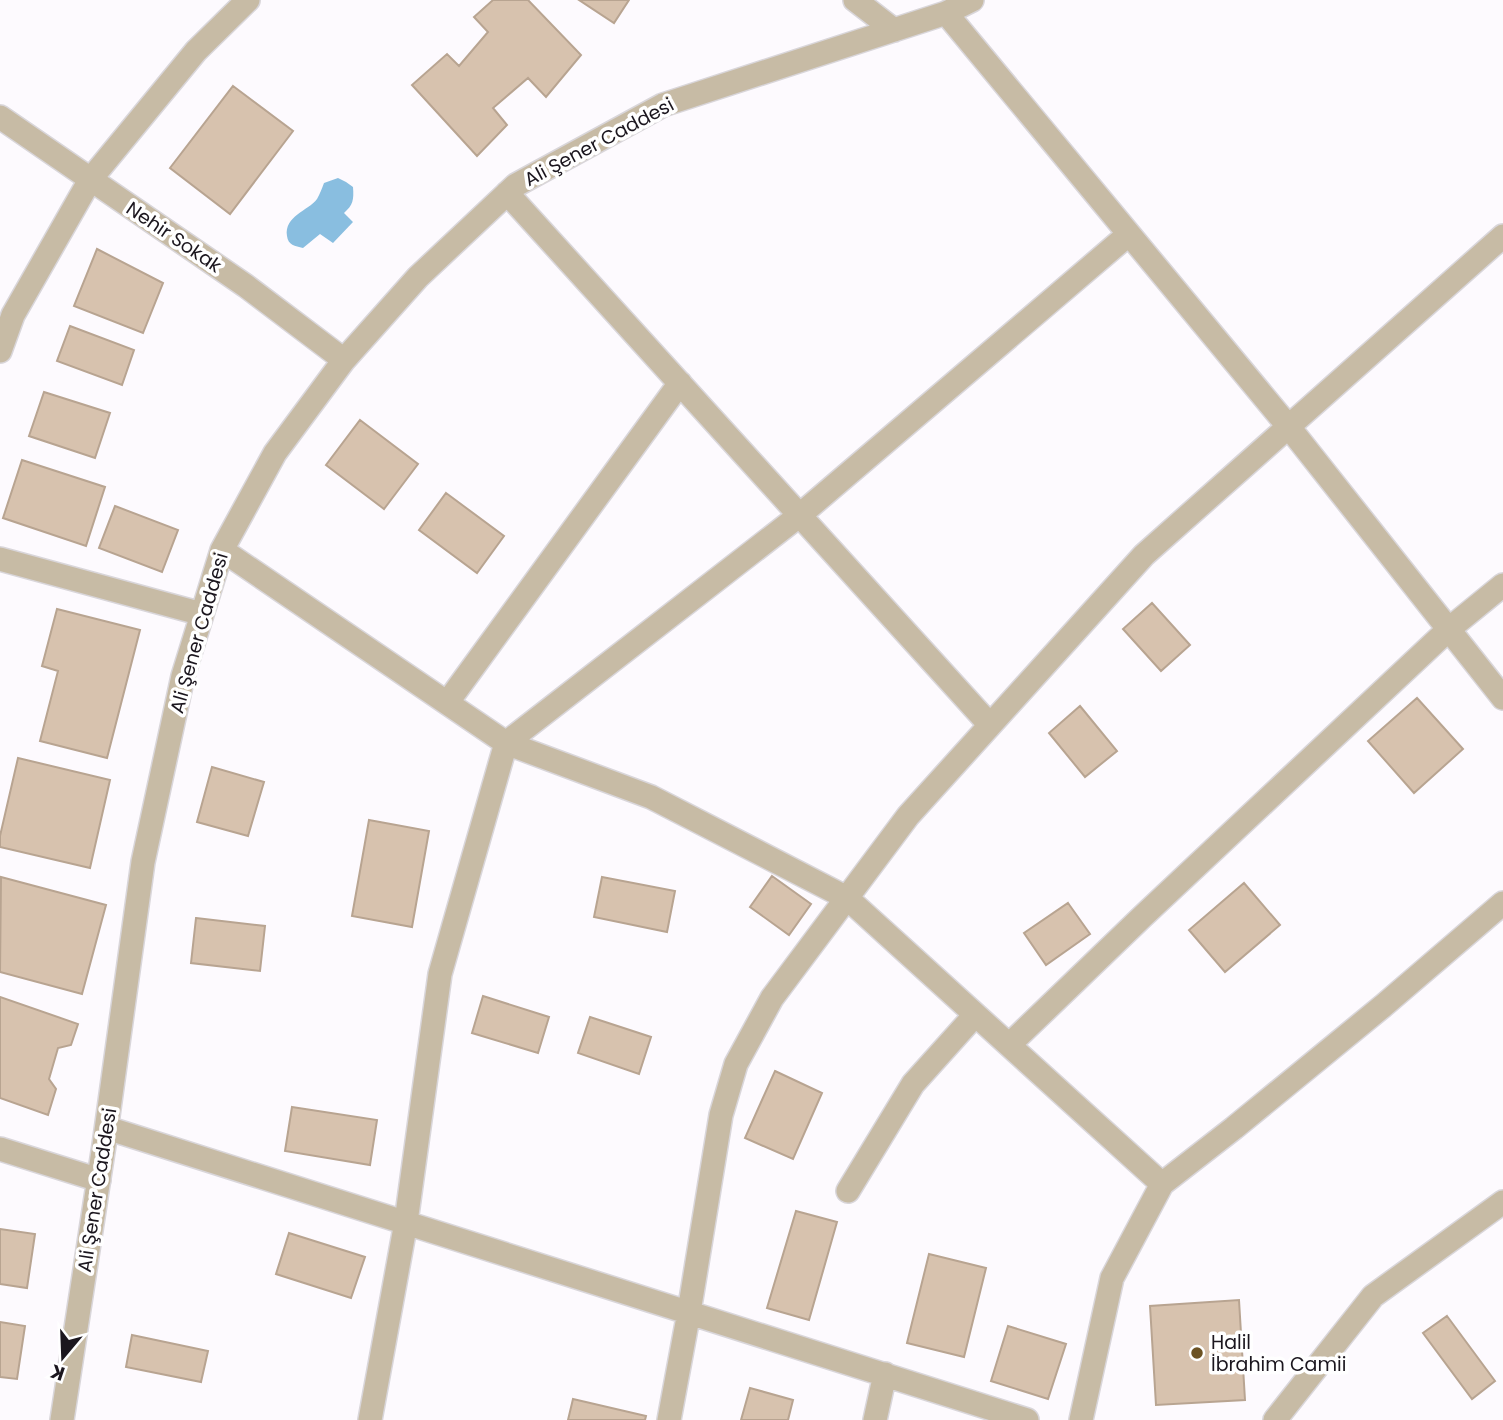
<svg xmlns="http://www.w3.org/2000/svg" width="1503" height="1420" viewBox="0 0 1503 1420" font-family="Poppins,sans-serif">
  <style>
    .water { fill: #89bee0 }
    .building { fill: #d7c2ae; stroke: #b8a491; stroke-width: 2 }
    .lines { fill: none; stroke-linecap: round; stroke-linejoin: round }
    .street-casing { stroke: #d9d6da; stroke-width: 26 }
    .street { stroke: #c7bba5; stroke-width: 23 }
    .poi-dot { fill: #6c5223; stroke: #fff; stroke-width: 2.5 }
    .labels { text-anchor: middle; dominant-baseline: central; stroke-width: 7; stroke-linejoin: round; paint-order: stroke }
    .street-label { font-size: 19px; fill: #1b161e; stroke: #fff }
    .poi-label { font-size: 19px; fill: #1b161e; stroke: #fff; text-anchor: start }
  </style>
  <rect width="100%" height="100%" fill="#fdfafe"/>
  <path class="water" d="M338 178 346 182 353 187C354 200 353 205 344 213L353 222 333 243 320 234 303 248C295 246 288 245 287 236 284 216 308 211 317 199 320 194 322 188 324 183Z"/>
  <path class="building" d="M493 0H528L581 55 546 97 528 78 493 108 507 125 477 156 412 85 447 54 459 66 488 32 474 17Z
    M579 0H629L614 23Z
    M233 86 293 131 230 214 170 168Z
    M97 249 163 283 143 333 74 306Z
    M70 326 134 350 122 385 57 361Z
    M44 392 110 413 95 458 29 436Z
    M360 420 418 464 384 509 326 465Z
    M22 460 105 487 86 546 3 518Z
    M446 493 504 536 477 573 419 530Z
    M115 506 178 530 162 572 99 548Z
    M1152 603 1190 645 1161 671 1123 629Z
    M57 609 140 630 107 758 40 741 58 671 42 666Z
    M1417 698 1463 749 1414 793 1368 741Z
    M1080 706 1117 751 1085 777 1049 733Z
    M18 758 110 780 90 868 0 847V836Z
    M212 767 264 782 248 836 197 822Z
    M369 820 429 831 412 927 352 916Z
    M772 876 811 904 789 935 750 907Z
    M1 877 106 905 82 994 0 972Z
    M602 877 675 891 667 932 594 917Z
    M1244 883 1280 925 1225 972 1189 930Z
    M1068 903 1090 934 1046 965 1024 933Z
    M196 918 265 926 260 971 191 963Z
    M483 996 549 1017 538 1053 472 1033Z
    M0 997 78 1024 71 1045 58 1048 49 1079 56 1089 48 1115 0 1098Z
    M590 1017 651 1037 639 1074 578 1053Z
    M775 1071 822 1093 793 1159 745 1138Z
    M292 1107 377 1120 370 1165 285 1151Z
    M796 1211 837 1222 809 1320 767 1308Z
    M0 1229 35 1234 27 1288 0 1284Z
    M289 1233 365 1257 351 1298 276 1274Z
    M929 1254 986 1268 964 1357 907 1343Z
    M1239 1300 1245 1400 1156 1405 1150 1306Z
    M1447 1316 1495 1381 1472 1399 1423 1333Z
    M0 1322 25 1326 17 1379 0 1377Z
    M1008 1326 1066 1344 1048 1399 991 1381Z
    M132 1335 208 1351 201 1382 126 1367Z
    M750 1388 793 1400 788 1420H741Z
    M573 1399 646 1416 645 1420H568Z"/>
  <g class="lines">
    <g class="street-casing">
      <path id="street" d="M855 0 894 30
        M946 13 1288 426 1503 698
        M0 117 246 286 344 360
        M507 193 990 725
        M0 351 13 315 90 180 196 51 248 0
        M222 550 506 743 651 797 847 898 1162 1184
        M0 559 202 614
        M447 703 680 383
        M1009 1045 1142 917 1449 629 1503 585
        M107 1128 1027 1420
        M0 1149 99 1180
        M848 1191 913 1084 975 1015
        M62 1420 104 1145 143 862 183 676 222 550 275 453 344 360 418 277 516 185 663 105 946 13 972 0
        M370 1420 406 1222 440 974 506 743 800 515 1129 234
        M669 1420 689 1312 721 1115 736 1064 772 998 908 816 1144 555 1503 236
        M875 1420 885 1374
        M1081 1420 1112 1278 1162 1184 1234 1128 1383 1006 1503 903
        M1275 1420 1373 1296 1503 1202"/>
    </g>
    <use href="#street" class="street"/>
  </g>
  <circle class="poi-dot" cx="1197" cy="1353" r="7"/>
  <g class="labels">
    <g class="street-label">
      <text transform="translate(599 142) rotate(-28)">Ali Şener Caddesi</text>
      <text transform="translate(174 237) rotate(34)">Nehir Sokak</text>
      <text transform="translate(199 633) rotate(-74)">Ali Şener Caddesi</text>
      <text transform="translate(97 1190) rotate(-81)">Ali Şener Caddesi</text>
    </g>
    <g class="poi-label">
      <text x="1211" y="1342">Halil<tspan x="1211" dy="22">İbrahim Camii</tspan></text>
    </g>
  </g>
  <g transform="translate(63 1357) rotate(199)" stroke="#ffffff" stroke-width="5" paint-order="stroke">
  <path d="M0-5L12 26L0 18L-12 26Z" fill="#1b161e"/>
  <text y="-10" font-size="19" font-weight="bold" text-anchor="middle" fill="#1b161e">K</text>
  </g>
</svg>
